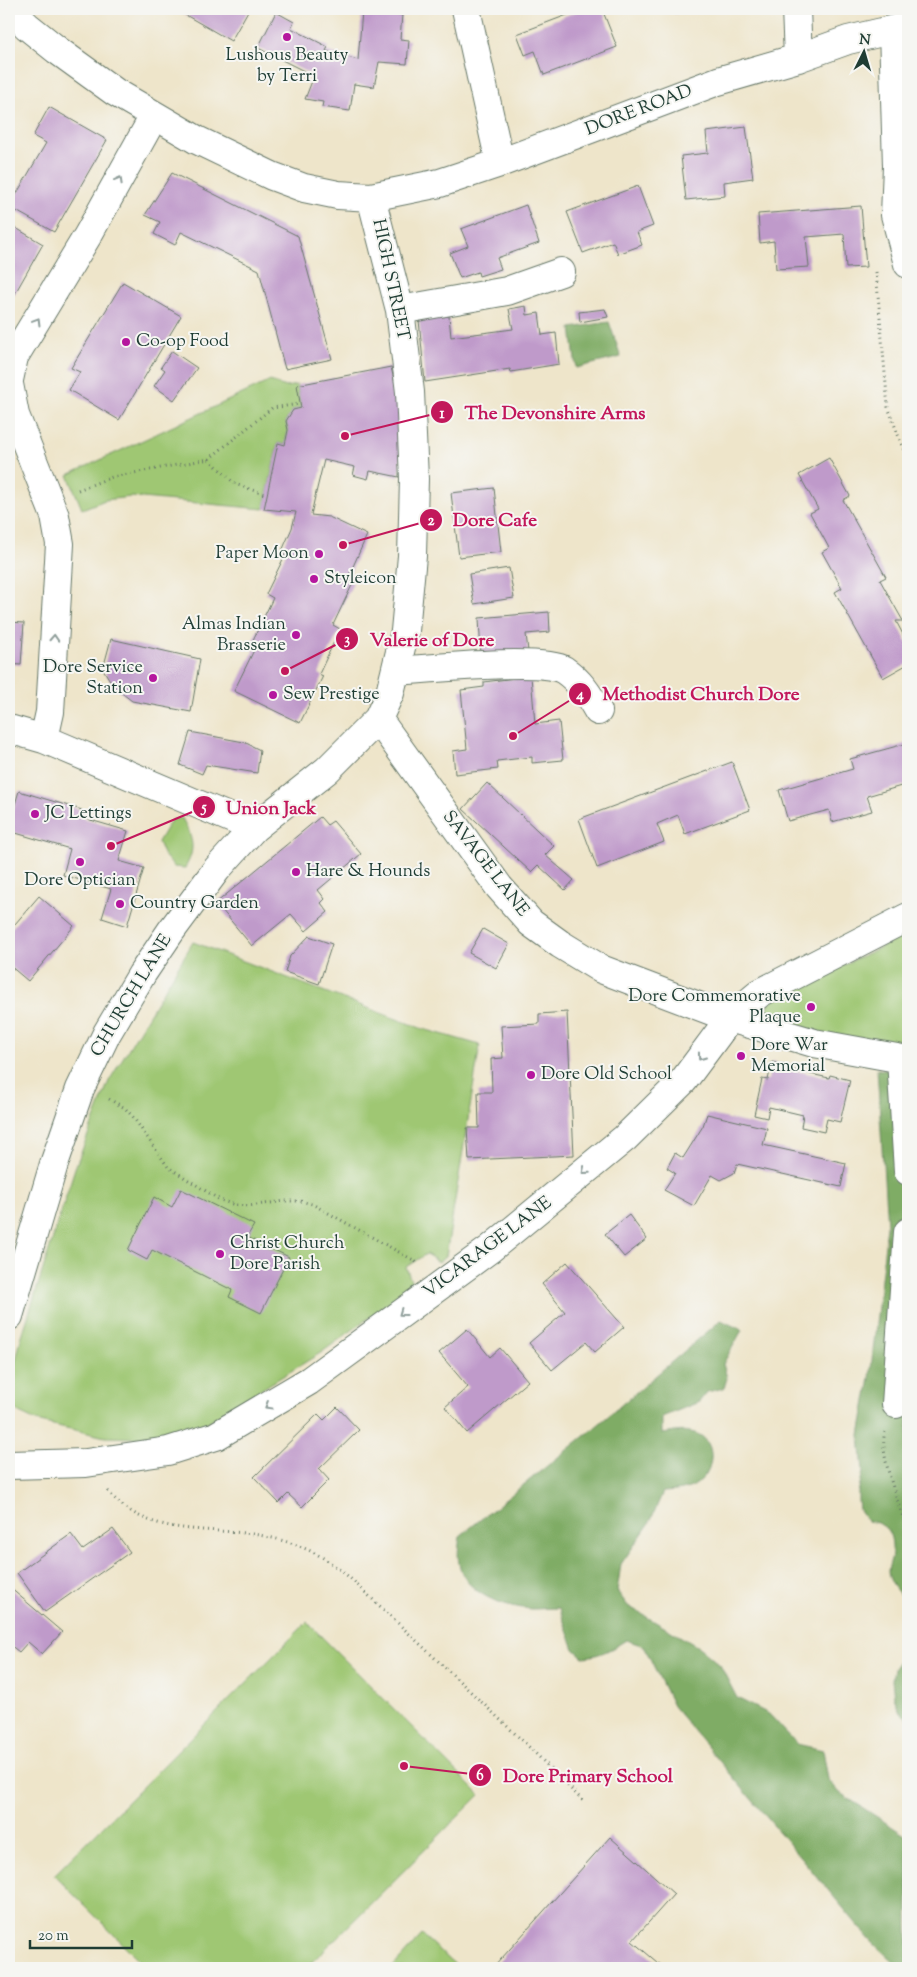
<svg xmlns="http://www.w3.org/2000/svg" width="917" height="1977" viewBox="0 0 917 1977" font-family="'Sorts Mill Goudy',serif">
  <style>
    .green { fill: #9fc773; stroke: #5f8254 }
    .forest { fill: #7fac65; stroke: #4f744c }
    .building { fill: #bf9aca }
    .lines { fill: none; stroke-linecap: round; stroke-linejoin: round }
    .minor-casing { stroke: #677868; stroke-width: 30 }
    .path { stroke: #677868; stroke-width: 3; stroke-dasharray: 1 4; stroke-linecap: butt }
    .minor { stroke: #fff; stroke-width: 28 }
    .oneway { stroke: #8f9e9a }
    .poi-dot { fill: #b5179e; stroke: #f6f6f2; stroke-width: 2 }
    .labels { text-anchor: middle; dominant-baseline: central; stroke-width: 4; stroke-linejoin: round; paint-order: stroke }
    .poi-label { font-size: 18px; fill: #1f3d34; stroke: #f6f6f2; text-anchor: start }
    .street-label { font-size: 18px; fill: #1f3d34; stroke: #f6f6f2 }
    .leader { fill: none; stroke: #c2185b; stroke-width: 2 }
    .callout-dot { fill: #c2185b; stroke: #f6f6f2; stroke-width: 2 }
    .mark-label { font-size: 15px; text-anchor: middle; font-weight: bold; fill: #fff }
    .callout-label { font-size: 19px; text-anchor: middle; font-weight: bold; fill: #c2185b; stroke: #f6f6f2; stroke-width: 4; stroke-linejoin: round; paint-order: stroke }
  </style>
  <rect width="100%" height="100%" fill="#f6f6f2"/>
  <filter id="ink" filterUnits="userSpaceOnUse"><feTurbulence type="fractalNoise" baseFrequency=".02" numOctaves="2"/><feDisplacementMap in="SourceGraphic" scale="10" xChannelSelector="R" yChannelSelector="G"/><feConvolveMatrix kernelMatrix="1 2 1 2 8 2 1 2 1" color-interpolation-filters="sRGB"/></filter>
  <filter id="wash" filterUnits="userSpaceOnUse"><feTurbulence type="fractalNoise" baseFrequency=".0096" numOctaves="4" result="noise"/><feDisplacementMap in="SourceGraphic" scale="20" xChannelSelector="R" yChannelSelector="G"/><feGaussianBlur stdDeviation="1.12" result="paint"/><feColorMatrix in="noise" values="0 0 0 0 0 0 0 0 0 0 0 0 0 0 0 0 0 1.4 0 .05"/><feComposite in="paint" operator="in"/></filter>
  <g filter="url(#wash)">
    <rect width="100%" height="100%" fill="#eee5ca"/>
    <path class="green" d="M270 381 285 387 297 385 301 408 293 410 286 421 288 430 285 445 278 443 264 509 131 497 105 500 82 509 68 475Z
      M182 818C192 838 197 847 185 868L174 867 163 854 158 842 171 820Z
      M908 934V1046L818 1033 773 1020C764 1010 767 1004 777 997Z
      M193 942 423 1029 480 1045 446 1256 439 1262 426 1254 406 1267 413 1286 322 1352 197 1429 165 1439 105 1437 36 1421 19 1413 13 1407 9 1400V1390L21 1339 75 1168 109 1081Z
      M307 1622 480 1795 306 1968H147L54 1875Z
      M422 1935 459 1968H392Z"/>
    <path class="forest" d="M609 322 621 357 576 368 571 328Z
      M877 1069 908 1073V1719L899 1711 894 1697 892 1680 894 1668 906 1651 904 1599C897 1591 890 1584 888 1572 888 1566 892 1559 892 1553 893 1533 887 1523 867 1521L859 1510 858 1501V1492L863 1472 860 1435 870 1378 887 1226Z
      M721 1320 742 1330 723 1364 727 1378 724 1388 707 1392 699 1402 662 1417V1434C671 1433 681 1430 690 1432 714 1435 717 1463 702 1479 692 1491 676 1491 663 1492L649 1524 621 1564 617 1591 628 1606 700 1648 720 1665 737 1698 769 1714 797 1744 823 1750 828 1779 840 1793 908 1837V1968H900L871 1941 673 1706 644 1646 626 1640C612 1649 600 1656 583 1657L574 1649 559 1608C550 1608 540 1609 532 1609 504 1607 464 1594 459 1563 457 1554 459 1544 460 1536L593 1429Z"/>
    <g id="blocks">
      <path class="building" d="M175 9H249L231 41Z
        M583 9H602L617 47 544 75 535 51 525 55 517 34Z
        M673 9H696V10L674 14Z
        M362 11 402 15 400 39 409 40 407 64 379 62 374 87 354 84 350 111 322 107 323 102 305 99 314 76 258 48 276 12 294 22 291 28 328 47 326 51 358 60Z
        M49 107 107 140 54 232 9 207 46 143 33 136Z
        M746 127 753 178 724 182 725 196 686 200 681 156 708 153 706 132Z
        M172 173 298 236 332 359 285 369 259 270 181 232 175 245 154 234 160 222 145 215Z
        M638 186 653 226 637 232 642 245 618 254 613 242 583 253 567 212Z
        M526 205 539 243 497 258 501 269 479 276 478 272 460 278 450 253 468 246 461 229Z
        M861 206 866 267 846 268 844 234 806 237 809 267 776 269 774 241 760 243 758 214Z
        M9 224 43 244 9 304Z
        M123 282 181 316 119 420 69 390 80 372 71 368Z
        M526 306 527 315 539 313 542 335 556 333 559 364 511 372 510 369 425 382 419 320 449 316 451 337 513 329 509 309Z
        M605 309 608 317 580 322 579 312Z
        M172 351 197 368 174 400 154 386 165 370 161 367Z
        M391 367 404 424 399 477 370 471 368 479 353 475 355 467 324 460 314 501 311 515 329 517 367 535 347 580 353 583 333 625 340 629 319 674 323 676 300 723 234 691 257 644 252 642 273 598 266 594 286 553 282 551 292 528 296 512 264 509 278 443 285 445 288 430 286 421 293 410 301 408 297 385Z
        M829 458 850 496 843 500 886 577 880 580 903 621H896L908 644V664L883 678 835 592 842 588 822 552 829 548 810 513 818 509 799 475Z
        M494 488 501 552 459 557 451 493Z
        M509 568 514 598 474 604 469 574Z
        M549 612 550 632 526 634 528 651 481 655 479 618Z
        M9 622 24 623 21 665 9 664Z
        M111 639 200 659 191 712 132 701 114 687 103 669Z
        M531 676 535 724 559 721 563 760 532 763V757L497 761 498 769 455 774 453 751 467 749 461 690 484 687V682Z
        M190 732 244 742 260 750 257 773 206 765 202 774 180 765Z
        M908 743V784L867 796 872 811 832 822 829 810 788 821 779 790 853 769 850 759Z
        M732 762 750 810 685 834 678 815 657 824 664 842 597 868 579 819Z
        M487 783 554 846 545 855 574 880 565 890 538 865 531 872 463 809Z
        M19 791 82 810 80 817 128 831 119 861 144 868 127 926 102 918 111 889 63 875 70 849 9 831V824Z
        M320 817 327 825 333 821 361 854 318 890 325 899 321 903 328 912 306 931 291 914 252 946 216 903Z
        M39 896 74 926 28 981 9 965V931Z
        M483 929 509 944 496 968 469 953Z
        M309 936 332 944 319 984 285 972 290 956Z
        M567 1012 574 1155 469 1160 467 1128H479L478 1092H492L491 1059 503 1058 501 1026 539 1024V1014Z
        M772 1062 792 1067V1070L829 1078 830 1075 850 1080 840 1122 827 1119 824 1132 801 1127 803 1115 769 1107 767 1118 754 1115 762 1079 768 1080Z
        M707 1114 767 1128 763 1145 846 1163 841 1187 737 1164 734 1173 721 1180 712 1175 694 1206 664 1190 675 1173 667 1168 675 1153 683 1158 703 1126Z
        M181 1189 254 1225 247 1237 289 1257 261 1313 229 1297 232 1290 152 1250 147 1260 128 1250 154 1197 172 1207Z
        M629 1215 647 1239 624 1257 605 1234Z
        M567 1262 624 1327 595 1352 586 1342 552 1370 529 1343 565 1312 542 1284Z
        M467 1329 490 1357 500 1348 528 1381 467 1433 445 1407 468 1387 439 1353Z
        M337 1407 359 1430 319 1469 329 1480 302 1507 288 1494 279 1503 254 1477 318 1414 324 1420Z
        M113 1529 130 1552 45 1612 17 1573 71 1534 83 1550Z
        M9 1587 62 1632 42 1654 28 1642 19 1652 9 1644Z
        M610 1837 674 1894 632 1941 664 1968H493Z"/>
    </g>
  </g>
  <g filter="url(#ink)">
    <use href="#blocks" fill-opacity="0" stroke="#677868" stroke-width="1"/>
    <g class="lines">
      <g class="minor-casing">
        <path id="minor" d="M10 9 27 26 57 50 115 92 197 140 272 176 304 188 338 195 371 197 440 183 500 163 718 81 798 58 848 40 908 26
          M466 9 500 163
          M796 9 798 58
          M893 30 897 166 895 215 908 264
          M400 310 507 291 561 272
          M9 380 14 357 88 235 154 116
          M9 384 15 415 55 516 60 544 50 712 44 739
          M396 671C427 669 543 657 564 670 580 681 589 695 598 711
          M378 719 499 887 531 923 560 944 601 969 730 1018 814 1043 908 1060
          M9 729 44 739 254 828
          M901 1059 908 1171
          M9 1316 54 1164 80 1089 107 1033 142 974 171 931 217 869 254 828 327 770 378 719 390 693 405 631 412 556 414 479 410 392 400 310 371 197
          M896 1404 908 1232
          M9 1465 86 1463 168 1451 216 1436 309 1381 490 1249 625 1138 684 1080 730 1018 760 993 908 917"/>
      </g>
      <path class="path" d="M876 272 888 407 908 462
        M209 459 272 408 300 404
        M78 490 112 477 209 459 235 484 267 495
        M109 1099 125 1108 133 1117 168 1167 220 1200 235 1205 249 1206 285 1201H300L312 1204 415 1261 418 1264
        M885 1432C878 1454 901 1509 908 1532
        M108 1491C148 1540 210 1525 264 1536 301 1544 320 1553 349 1577L526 1744 584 1802"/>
      <use href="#minor" class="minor"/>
    </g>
    <defs><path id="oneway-chevron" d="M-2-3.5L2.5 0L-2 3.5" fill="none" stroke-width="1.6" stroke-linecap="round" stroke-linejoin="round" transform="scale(1.25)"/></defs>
    <g class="oneway">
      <use href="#oneway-chevron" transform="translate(119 180) rotate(-61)"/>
      <use href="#oneway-chevron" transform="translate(37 321) rotate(-59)"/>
      <use href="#oneway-chevron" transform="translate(54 638) rotate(-87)"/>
      <use href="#oneway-chevron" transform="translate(701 1057) rotate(126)"/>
      <use href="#oneway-chevron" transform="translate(585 1171) rotate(140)"/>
      <use href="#oneway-chevron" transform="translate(402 1313) rotate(144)"/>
      <use href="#oneway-chevron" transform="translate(268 1406) rotate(149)"/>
    </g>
  </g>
  <g class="poi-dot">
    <circle cx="287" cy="37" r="5"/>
    <circle cx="126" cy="342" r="5"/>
    <circle cx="319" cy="554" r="5"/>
    <circle cx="314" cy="579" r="5"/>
    <circle cx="296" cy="635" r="5"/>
    <circle cx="153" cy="678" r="5"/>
    <circle cx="273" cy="695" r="5"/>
    <circle cx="35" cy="814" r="5"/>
    <circle cx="80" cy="862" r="5"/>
    <circle cx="296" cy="872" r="5"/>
    <circle cx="120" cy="904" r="5"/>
    <circle cx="811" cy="1007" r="5"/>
    <circle cx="741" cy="1056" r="5"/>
    <circle cx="531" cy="1075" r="5"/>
    <circle cx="220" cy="1254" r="5"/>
  </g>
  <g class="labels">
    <g class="poi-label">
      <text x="287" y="56" text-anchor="middle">Lushous Beauty<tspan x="287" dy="21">by Terri</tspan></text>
      <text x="136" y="342">Co-op Food</text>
      <text x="309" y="554" text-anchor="end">Paper Moon</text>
      <text x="324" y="579">Styleicon</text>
      <text x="286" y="625" text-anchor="end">Almas Indian<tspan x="286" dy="21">Brasserie</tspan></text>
      <text x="143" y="668" text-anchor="end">Dore Service<tspan x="143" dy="21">Station</tspan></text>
      <text x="283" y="695">Sew Prestige</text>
      <text x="45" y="814">JC Lettings</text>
      <text x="306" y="872">Hare &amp; Hounds</text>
      <text x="80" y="881" text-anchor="middle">Dore Optician</text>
      <text x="130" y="904">Country Garden</text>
      <text x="801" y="997" text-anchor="end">Dore Commemorative<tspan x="801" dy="21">Plaque</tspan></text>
      <text x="751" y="1046">Dore War<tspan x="751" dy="21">Memorial</tspan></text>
      <text x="541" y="1075">Dore Old School</text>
      <text x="230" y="1244">Christ Church<tspan x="230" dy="21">Dore Parish</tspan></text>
    </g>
    <g class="street-label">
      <text transform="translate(639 111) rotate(-21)">DORE ROAD</text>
      <text transform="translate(390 280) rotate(78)">HIGH STREET</text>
      <text transform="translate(485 864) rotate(52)">SAVAGE LANE</text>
      <text transform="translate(132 996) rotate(-59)">CHURCH LANE</text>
      <text transform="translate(488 1248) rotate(-37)">VICARAGE LANE</text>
    </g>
  </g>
  <path class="leader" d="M345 436L442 412M343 545L431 520M285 671L347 639M513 736L580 694M111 846L204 807M404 1766L480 1775"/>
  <g class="callout-dot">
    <circle cx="345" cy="436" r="5"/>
    <circle cx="343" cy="545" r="5"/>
    <circle cx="285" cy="671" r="5"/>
    <circle cx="513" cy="736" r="5"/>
    <circle cx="111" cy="846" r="5"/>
    <circle cx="404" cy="1766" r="5"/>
    <circle cx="442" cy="412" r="12"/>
    <circle cx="431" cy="520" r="12"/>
    <circle cx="347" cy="639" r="12"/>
    <circle cx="580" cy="694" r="12"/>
    <circle cx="204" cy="807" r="12"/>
    <circle cx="480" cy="1775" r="12"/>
  </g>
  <g class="mark-label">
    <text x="442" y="418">1</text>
    <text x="431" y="525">2</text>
    <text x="347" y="644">3</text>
    <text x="580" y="699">4</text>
    <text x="204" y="812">5</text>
    <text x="480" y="1780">6</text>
  </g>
  <g class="callout-label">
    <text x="555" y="419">The Devonshire Arms</text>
    <text x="495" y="526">Dore Cafe</text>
    <text x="432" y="646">Valerie of Dore</text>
    <text x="701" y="700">Methodist Church Dore</text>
    <text x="271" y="814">Union Jack</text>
    <text x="588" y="1782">Dore Primary School</text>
  </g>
  <rect width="917" height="1977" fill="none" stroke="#f6f6f2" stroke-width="30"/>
  <g transform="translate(864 52) rotate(5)" stroke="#f6f6f2" stroke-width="4" paint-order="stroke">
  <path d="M0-4L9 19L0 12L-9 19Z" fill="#1f3d34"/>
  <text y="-8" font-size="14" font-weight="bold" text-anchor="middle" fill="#1f3d34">N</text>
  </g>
  <path d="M30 1940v8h102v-8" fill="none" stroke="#1f3d34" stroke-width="2.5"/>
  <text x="38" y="1940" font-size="15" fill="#1f3d34" stroke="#f6f6f2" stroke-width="4" paint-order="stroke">20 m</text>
</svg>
